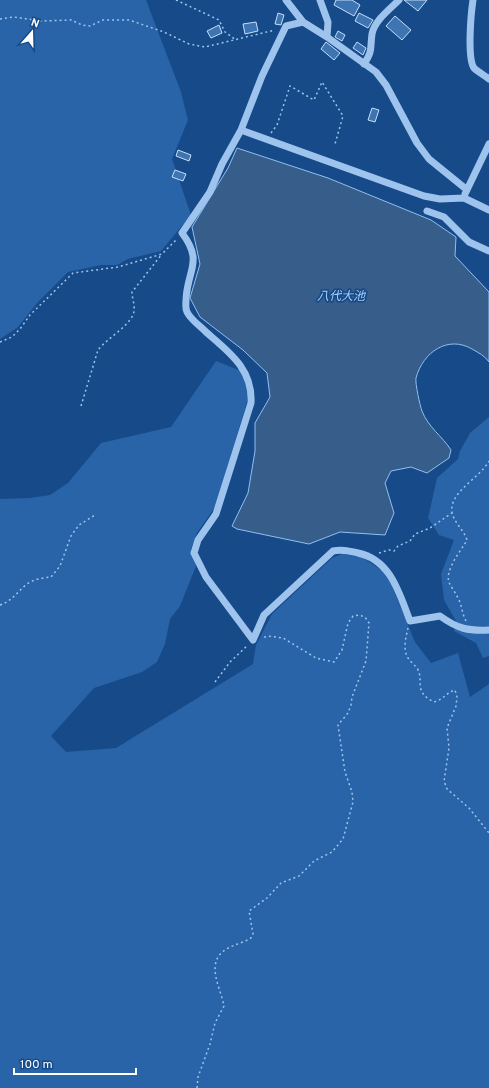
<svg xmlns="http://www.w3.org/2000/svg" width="489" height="1088" viewBox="0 0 489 1088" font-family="Overpass,'Noto Sans JP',sans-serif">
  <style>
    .green { fill: #2964a8 }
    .water { fill: #375d8b; stroke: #91bff1 }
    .building { fill: #3f74b2; stroke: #c4defa }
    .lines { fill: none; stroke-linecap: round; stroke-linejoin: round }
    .path { stroke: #9ec4ee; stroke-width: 1.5; stroke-dasharray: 2 3; stroke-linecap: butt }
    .minor { stroke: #9ec4ee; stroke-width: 7 }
    .labels { text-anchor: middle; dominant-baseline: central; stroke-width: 3.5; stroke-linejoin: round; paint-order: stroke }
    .water-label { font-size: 12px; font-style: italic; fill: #aacef6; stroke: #164a89 }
  </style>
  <rect width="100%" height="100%" fill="#164a89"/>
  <path class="green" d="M0 0H146L181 92 188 120 172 159 191 215 161 251 128 259 117 265H101L68 272 39 301 17 328 0 339Z
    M216 361 241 371 249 388 247 402 215 507 197 533 191 549 196 566 180 606 170 619 165 644 157 662 142 672 94 688 51 736 66 752 116 748 253 664 256 645 272 614 332 558 342 554 362 557 387 574 415 642 431 663 458 653 470 697 489 684V1088H0V499L30 498 50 495 68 483 101 443 171 427Z
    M489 417V656L483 658 476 643 454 631 456 621 444 600 441 574 454 540 439 535 428 518 437 478 458 459 460 451 470 433Z"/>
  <path class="water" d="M237 148 328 178 431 220 456 237 455 256 489 292V362C485 356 479 353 472 349 448 335 423 352 416 378 415 383 420 406 422 411 428 427 442 436 451 450L449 458 427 473 411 467 391 471 385 483 394 513 385 535 340 532 309 544 237 529 232 526 248 493 255 451V423L270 397 267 373 243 350 200 317 190 298 200 264 192 227 228 168Z"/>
  <path class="building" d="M336 0H352L360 5 354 16 334 5Z
    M404 0H427L418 11Z
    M278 13 284 15 281 25 275 24Z
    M359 13 373 20 368 28 355 21Z
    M395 16 411 30 402 40 386 26Z
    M256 22 258 31 245 34 243 24Z
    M219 25 222 33 211 38 207 31Z
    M338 31 345 35 342 41 335 37Z
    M326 42 340 53 334 60 321 49Z
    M357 42 366 48 363 55 353 48Z
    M372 108 379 110 375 122 368 120Z
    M178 150 191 155 189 161 176 156Z
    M175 170 186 174 183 181 172 177Z"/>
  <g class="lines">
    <path class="path" d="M176 0 219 20 225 32 236 40
      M0 19 14 17 41 21 71 20 82 25 90 26 103 20H129L164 32 189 44 205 47 275 30
      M271 133 277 125 290 86 314 100 322 82 343 116 335 144
      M0 342 12 337 20 329 30 315 73 273 118 267 162 254 177 239
      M81 406 98 350C106 339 133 324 134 311 135 305 132 298 132 292L162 254
      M379 553 389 550 394 551 398 546 410 541 415 534 430 528 452 513
      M0 605C12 601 17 592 27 584 34 579 43 578 51 577L60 566 71 536 79 525 95 515
      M466 621C462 614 462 605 458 598 452 585 444 583 451 567 455 557 462 549 467 540 464 530 454 523 452 512 449 492 480 478 489 461
      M408 628C406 637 403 648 407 656 409 661 414 664 417 668 425 681 412 691 434 702 443 700 447 692 455 690L457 697 456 706 447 728 449 748 444 781 447 789 469 808 489 833
      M215 682 230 662 248 645
      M197 1088 198 1077 210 1044 215 1023 224 1006C221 989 205 963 225 950 232 945 243 943 251 938L253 934 249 911 267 898 281 883 299 876 314 861 332 852 343 839 353 802 352 792 345 772 338 725 348 713 351 705 352 697 366 661 369 623 365 617 359 615 353 616 348 623 342 650 334 662 316 658 283 638 268 636 262 638"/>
    <path class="minor" d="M286 0 303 22
      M320 0 328 22 327 37
      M473 0C471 13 467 58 474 68 478 72 484 75 489 79
      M364 64C373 51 370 48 372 34 374 21 390 9 399 0
      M241 130 424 196 440 199 464 198 489 210
      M466 189 429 159 417 143 386 85 376 72 327 37 303 22 286 26 262 76 241 130 222 164 210 192 182 233C204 262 187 270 186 300 186 304 185 308 187 312 191 320 199 325 206 332 229 352 253 369 251 403L216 514 198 540 194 553 206 577 253 640 264 615 333 551C342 549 349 551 358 553 391 560 399 593 410 621L440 616C458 629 468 631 489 630
      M465 194 489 144
      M427 211 444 217 469 242 489 251"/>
  </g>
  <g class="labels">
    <g class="water-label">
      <text x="341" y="297">八代大池</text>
    </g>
  </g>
  <g transform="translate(32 32) rotate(20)" stroke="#164a89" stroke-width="3" paint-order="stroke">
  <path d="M0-3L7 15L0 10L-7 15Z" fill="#ffffff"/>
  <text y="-6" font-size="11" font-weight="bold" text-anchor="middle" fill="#ffffff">N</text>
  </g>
  <path d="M14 1068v6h122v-6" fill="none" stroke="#ffffff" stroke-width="2"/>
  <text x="20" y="1068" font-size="12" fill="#ffffff" stroke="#164a89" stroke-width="3" paint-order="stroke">100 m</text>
</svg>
